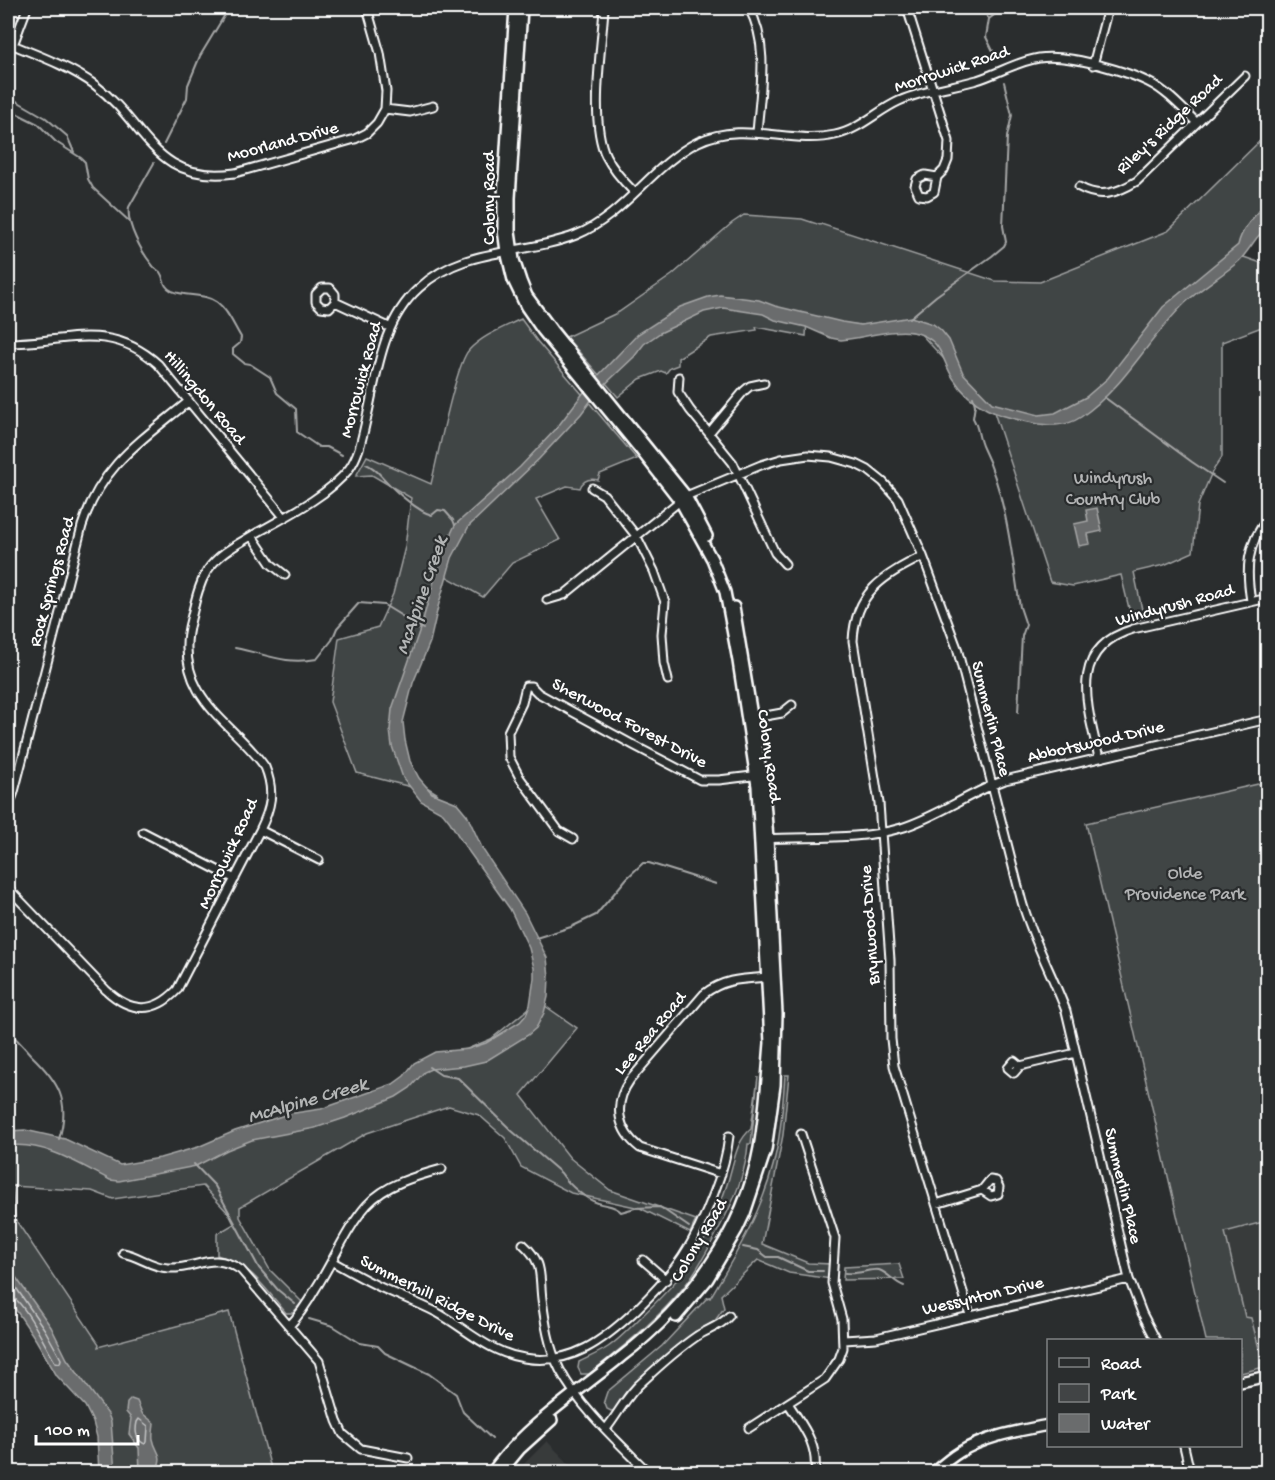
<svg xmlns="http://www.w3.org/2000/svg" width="1275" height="1480" viewBox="0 0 1275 1480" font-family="'Gochi Hand',sans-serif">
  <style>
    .built { fill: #373a3b }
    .green { fill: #414445; stroke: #a0a2a2; stroke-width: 1.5 }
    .water { fill: #6a6c6d; stroke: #a6a7a7; stroke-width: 1.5 }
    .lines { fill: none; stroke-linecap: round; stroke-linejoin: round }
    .shore { stroke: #c3c4c5; stroke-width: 1.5 }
    .stream { stroke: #a6a7a7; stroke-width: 2 }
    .minor-casing { stroke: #fff; stroke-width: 11 }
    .major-casing { stroke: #fff; stroke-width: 14 }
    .minor { stroke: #2a2d2e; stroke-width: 7 }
    .major { stroke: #2a2d2e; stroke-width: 9 }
    .labels { text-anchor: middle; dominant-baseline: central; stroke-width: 4.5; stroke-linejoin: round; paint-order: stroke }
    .street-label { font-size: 18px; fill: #fff; stroke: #2a2d2e }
    .park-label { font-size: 18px; fill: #b3b4b5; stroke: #2a2d2e }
    .water-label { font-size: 20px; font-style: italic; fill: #b4b6b6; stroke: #2a2d2e }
  </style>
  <rect width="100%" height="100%" fill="#2a2d2e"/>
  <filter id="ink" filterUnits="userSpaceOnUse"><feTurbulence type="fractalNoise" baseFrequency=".0167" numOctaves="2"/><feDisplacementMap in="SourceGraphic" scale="12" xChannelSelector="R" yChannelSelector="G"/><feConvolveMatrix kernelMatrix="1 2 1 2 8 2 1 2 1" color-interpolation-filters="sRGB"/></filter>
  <g filter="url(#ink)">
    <path class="built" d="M1267 1221V1366L1259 1368 1244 1316 1225 1232Z
      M547 1441 577 1472H516Z"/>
    <path class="green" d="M1267 134V214L1238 255 1267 265V325L1222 342V457L1212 472 1198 505 1193 552 1164 565 1134 572 1144 619 1132 621 1121 575 1073 586 1050 582 992 406 978 396 920 333 807 318 806 336 756 327 757 330 711 337 678 358V365L670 368 666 373 661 371 640 379 618 397 566 337 619 312 672 275 732 223 744 215 802 219 820 225 821 224 995 281 1040 282 1168 231Z
      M521 319 537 341 637 459 600 474 598 480C589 478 583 480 580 488L567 486 536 499 560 540 512 563 483 597 444 575 394 724 412 778 438 794 357 773 330 702 339 638 378 627 393 594 405 547 411 498 372 475 356 476 367 456 431 484C437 460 456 363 469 350 483 335 503 328 521 319Z
      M1267 782V1221L1225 1232 1245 1317 1251 1318 1264 1367 1241 1373 1240 1340H1206L1086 823Z
      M538 1001 577 1028 521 1095 570 1158 610 1190 696 1220 690 1233 640 1208 571 1193 521 1167 505 1138 479 1115 449 1106 367 1133 240 1207V1217L270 1270 302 1302 293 1313H286C265 1288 250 1264 217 1255V1234L234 1224 229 1214 203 1186 113 1199 92 1191 12 1186 15 1219 99 1344 98 1347 229 1312 272 1472H105L106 1438 8 1282V1144L33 1136 129 1177 380 1095 434 1063 491 1039Z
      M785 1075H789L783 1135 762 1244 808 1263 832 1264 831 1279 789 1273 758 1260 721 1295 724 1308 714 1322 694 1333 636 1383 616 1410 611 1411 607 1409 604 1401 607 1392 662 1346 708 1297 710 1298C738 1251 767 1203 777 1148 782 1124 783 1099 785 1075Z
      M758 1077 751 1144H748C746 1170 736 1196 724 1219 713 1240 702 1263 687 1283 660 1318 624 1346 589 1374H581L578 1368 579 1362C589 1357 599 1353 608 1347 620 1339 631 1327 642 1316 670 1289 696 1262 711 1226 718 1209 726 1191 730 1174 735 1157 737 1141 751 1129Z
      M899 1264 904 1279 843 1280 844 1267Z"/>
    <path class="water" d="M1267 202C1267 209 1269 219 1267 225 1265 230 1259 235 1256 239 1250 247 1245 255 1239 261 1222 276 1202 287 1185 303 1147 340 1126 386 1081 417 1066 427 1050 426 1033 423 998 416 973 409 953 378 941 359 943 341 917 333 897 327 863 338 841 340L831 338 806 327 775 320 763 314 723 308 704 312 660 333 644 344 634 357 598 391 581 414 539 459 469 526 452 558 438 607 430 642 413 683 403 722 405 740 410 761 419 778 432 793 457 803 467 815 483 850 525 913 547 958 549 977 548 997 544 1013 536 1028 528 1035 486 1061 464 1066 431 1069 424 1072 410 1088 396 1097 345 1118 315 1128 252 1140 227 1150 196 1166 119 1181 110 1180C79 1164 44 1141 8 1146V1131L25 1130 65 1139 120 1165 160 1158 198 1147 235 1131 288 1114 321 1109 393 1084 404 1076 414 1063 435 1052 468 1049 486 1043 520 1022 526 1015 530 1005 534 978V968L529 948 510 909 462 842 450 822 443 813 421 801 403 778 392 746 390 730 392 709 421 626 442 553 455 525 520 467 556 429 590 384 638 334 680 307 708 297 720 295 759 300 775 306 842 322 861 325 911 317 933 324 941 330 949 340 963 373 992 403 1039 415 1055 413 1086 397 1108 378 1163 307 1238 245C1242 227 1255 216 1267 202Z
      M1097 508 1102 531 1088 534 1090 544 1079 546 1074 524 1088 521 1086 510Z
      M8 1266 51 1327 67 1359 108 1414 111 1422 115 1472H99L97 1437 93 1422 85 1406 57 1376 36 1340 8 1298Z
      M131 1399 137 1401 142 1413 154 1423C154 1428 152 1434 153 1439 156 1455 165 1452 156 1472H140L139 1448 129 1434 131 1418 126 1412 127 1403Z"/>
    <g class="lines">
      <path class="shore" d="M8 1276 45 1330 61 1359 60 1363 55 1362C46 1348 23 1297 8 1295
        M139 1419 148 1426 147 1442 145 1444C135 1440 135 1431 137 1422Z"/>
      <path class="stream" d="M981 8 989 19
        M997 59 986 37 989 19 1003 8
        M8 75 10 66
        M8 96 46 118 67 136 74 152
        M8 109 38 124 56 142 81 158 85 162 88 179 93 188 129 221
        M164 144 187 98 188 85 200 56 229 8
        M154 163 129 207C126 224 142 253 153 266 155 269 158 270 160 272 165 279 162 286 172 291 186 297 205 293 217 302 228 310 234 326 241 337L240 343 233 349V354L244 363 250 364 270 377 277 393 296 409 297 432 319 447H327L342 455
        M910 318 936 296 992 256 1004 246 1006 242 1003 226 1007 137 1012 115 1004 82
        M973 397 975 405 973 418C979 428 978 438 983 448 1006 494 1012 556 1020 607L1026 625 1022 636 1018 712
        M1104 397 1192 462 1223 483
        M366 464C376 468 379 474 387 482 396 492 419 512 432 515L438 510 445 511 453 520 455 525
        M235 648C267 654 283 665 317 659L332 640 337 628 359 603 384 605 423 629
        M536 938 571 927 596 915 627 878 643 863H649L716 884
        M8 1031C16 1038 24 1047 31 1055 58 1081 71 1101 59 1139
        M429 1067 441 1075 458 1078 512 1131 561 1173C569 1185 585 1199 598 1203 606 1206 615 1205 621 1212L635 1208 660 1207 689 1227
        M194 1164 215 1186 259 1268 278 1290 295 1304
        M743 1247 758 1250 767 1257H778L808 1271H823
        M845 1273C858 1275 872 1268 879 1270 888 1273 895 1283 904 1286
        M309 1319 333 1326 360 1343 378 1346 385 1353 429 1374 456 1394 463 1412 492 1439"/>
      <g class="minor-casing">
        <path id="minor" d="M604 8C602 46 589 122 606 156 613 170 623 181 634 192
          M749 8C770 46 760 91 757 133
          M907 8 949 141 948 160 944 170 937 177 934 192 927 196 919 195 915 186 917 179 925 175 937 177
          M8 43C37 55 69 66 95 85 147 124 153 184 235 173L355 139 367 133 377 123 385 109 386 91 380 53 367 8
          M13 45 27 8
          M1093 65 1108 8
          M385 109 410 112 433 106
          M1079 187C1101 199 1117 193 1137 181L1245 76
          M335 302 329 308 321 307 316 302V294L322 288H330L335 294V302L389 327
          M8 343C65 343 109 320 158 364L284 517
          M679 377 678 392 690 410 733 463 775 553 785 564
          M709 433 744 391 750 386 764 383
          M592 488 604 495 637 537 654 571 665 602 662 634 664 663 668 680
          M252 536 271 564 285 575
          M923 556C883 576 855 592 853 641L879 803 890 960 891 1039 894 1066 970 1315
          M547 600 564 595 686 496 761 465 781 459 808 455 831 457 856 464 868 470 883 482 898 499 923 556 957 648 1022 902C1033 940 1052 974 1066 1011L1129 1279 1142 1313 1156 1340
          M1251 601C1246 571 1246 544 1268 519
          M749 719 782 713 792 705
          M1099 758C1088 708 1066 649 1133 629L1268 598
          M8 808 14 792 82 526C101 465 142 440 189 401
          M260 830 319 860
          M143 832 235 879
          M573 839 559 831 520 778 509 757 508 732 522 703 526 686H531L538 693 635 746 700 780H719L760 775
          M764 839C809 836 857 841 901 828 937 817 969 793 1005 780L1268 719
          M8 888 106 990C130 1012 153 1015 177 990L260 830C271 808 275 791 265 767 246 739 215 720 198 690 186 668 184 644 191 619 195 603 198 586 207 571 218 554 236 545 253 535 283 518 327 497 349 469 359 455 362 438 366 421 377 375 381 322 419 288 464 246 522 256 576 235 624 216 652 165 698 142 744 120 790 145 835 135 859 130 877 111 899 101 924 90 951 87 977 80 997 74 1018 61 1039 58 1069 54 1141 73 1164 92 1176 101 1186 112 1196 122
          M1020 1066 1014 1073 1008 1068 1014 1061 1020 1066 1076 1053
          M721 1174 640 1148C617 1130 613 1104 630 1080L704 994C725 978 744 979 769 977
          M936 1204 982 1190 991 1196 998 1194 999 1187 996 1181 990 1180 982 1190
          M523 1244C544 1263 539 1274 542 1299 545 1322 549 1349 560 1370 579 1407 619 1443 648 1472
          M123 1253C139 1256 151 1267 168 1268 197 1270 211 1250 241 1270L319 1361 337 1421 343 1434 361 1449 408 1458
          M643 1260 666 1280
          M333 1262C349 1271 365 1280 382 1288 400 1296 418 1303 436 1312 467 1329 487 1352 524 1358 571 1366 604 1340 636 1310 676 1271 694 1246 714 1193 721 1175 727 1157 729 1136
          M289 1326C300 1315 308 1302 316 1288 333 1262 346 1229 367 1205 386 1184 416 1176 442 1169
          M844 1340 876 1338 1129 1279
          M788 1403C803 1427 818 1443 815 1472
          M749 1428 825 1379 839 1359 843 1348 842 1319 832 1283 835 1238 801 1134
          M606 1429C619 1413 627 1394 643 1381 660 1365 678 1349 697 1336 708 1329 721 1326 729 1316
          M1184 1446 1190 1472"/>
      </g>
      <g class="major-casing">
        <path id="major" d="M522 8 510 198V232L514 260 521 281 527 296 552 330 686 496 707 536
          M676 1317 708 1279 737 1230 745 1213 766 1150 775 1085 777 1014 768 839 764 788 734 607
          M1240 1382 1268 1376
          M492 1472C526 1425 577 1393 621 1357 688 1306 744 1232 759 1148 765 1113 767 1078 770 1043L757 786 738 661 725 592 712 559 680 501 641 451 542 330 526 307 513 280 506 251 503 230V196L515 8
          M501 1472 520 1449 552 1420
          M934 1472C942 1465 950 1458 960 1452 986 1436 1019 1431 1048 1425"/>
      </g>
      <use href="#minor" class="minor"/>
      <use href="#major" class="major"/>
    </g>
  </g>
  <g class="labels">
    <g class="street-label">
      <text transform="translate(952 70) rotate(-18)">Morrowick Road</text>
      <text transform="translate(1170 125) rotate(-43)">Riley's Ridge Road</text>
      <text transform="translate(283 143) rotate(-15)">Moorland Drive</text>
      <text transform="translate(490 198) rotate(-90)">Colony Road</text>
      <text transform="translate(362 380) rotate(-75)">Morrowick Road</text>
      <text transform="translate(204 398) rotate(50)">Hillingdon Road</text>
      <text transform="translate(53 582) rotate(-75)">Rock Springs Road</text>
      <text transform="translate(1175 606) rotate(-15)">Windyrush Road</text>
      <text transform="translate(990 719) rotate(76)">Summerlin Place</text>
      <text transform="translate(629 724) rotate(28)">Sherwood Forest Drive</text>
      <text transform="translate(1096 743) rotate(-13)">Abbotswood Drive</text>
      <text transform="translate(768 756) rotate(82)">Colony Road</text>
      <text transform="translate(229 854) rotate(-65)">Morrowick Road</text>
      <text transform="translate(871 925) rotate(-94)">Brynwood Drive</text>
      <text transform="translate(651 1034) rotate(-50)">Lee Rea Road</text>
      <text transform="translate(1122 1186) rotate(77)">Summerlin Place</text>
      <text transform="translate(700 1241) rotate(-59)">Colony Road</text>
      <text transform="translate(983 1297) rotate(-13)">Wessynton Drive</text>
      <text transform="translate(437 1299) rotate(27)">Summerhill Ridge Drive</text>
    </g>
    <g class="park-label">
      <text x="1113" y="479">Windyrush<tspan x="1113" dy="21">Country Club</tspan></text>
      <text x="1185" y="874">Olde<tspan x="1185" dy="21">Providence Park</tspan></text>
    </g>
    <g class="water-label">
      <text transform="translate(423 596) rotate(-71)">McAlpine Creek</text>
      <text transform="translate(308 1102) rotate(-16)">McAlpine Creek</text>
    </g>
  </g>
  <rect width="1275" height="1480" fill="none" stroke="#2a2d2e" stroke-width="30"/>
  <rect x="15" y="15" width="1245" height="1450" fill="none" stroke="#fff" stroke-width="2" filter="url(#ink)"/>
  <rect x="1047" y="1339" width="195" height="108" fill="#2a2d2e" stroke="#7f8182" stroke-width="1.5"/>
  <rect x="1059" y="1358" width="30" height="9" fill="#2a2d2e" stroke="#7f8182" stroke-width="1.5"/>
  <text x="1101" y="1369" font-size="18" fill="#ffffff">Road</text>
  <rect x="1059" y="1384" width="30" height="18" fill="#414445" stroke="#7f8182" stroke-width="1.5"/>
  <text x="1101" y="1399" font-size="18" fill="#ffffff">Park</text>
  <rect x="1059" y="1414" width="30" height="18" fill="#6a6c6d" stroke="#7f8182" stroke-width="1.5"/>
  <text x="1101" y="1429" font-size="18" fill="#ffffff">Water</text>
  <path d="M36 1435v9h102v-9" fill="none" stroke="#ffffff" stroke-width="3"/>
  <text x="45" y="1435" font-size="18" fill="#ffffff" stroke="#2a2d2e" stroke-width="4.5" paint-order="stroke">100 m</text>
</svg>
